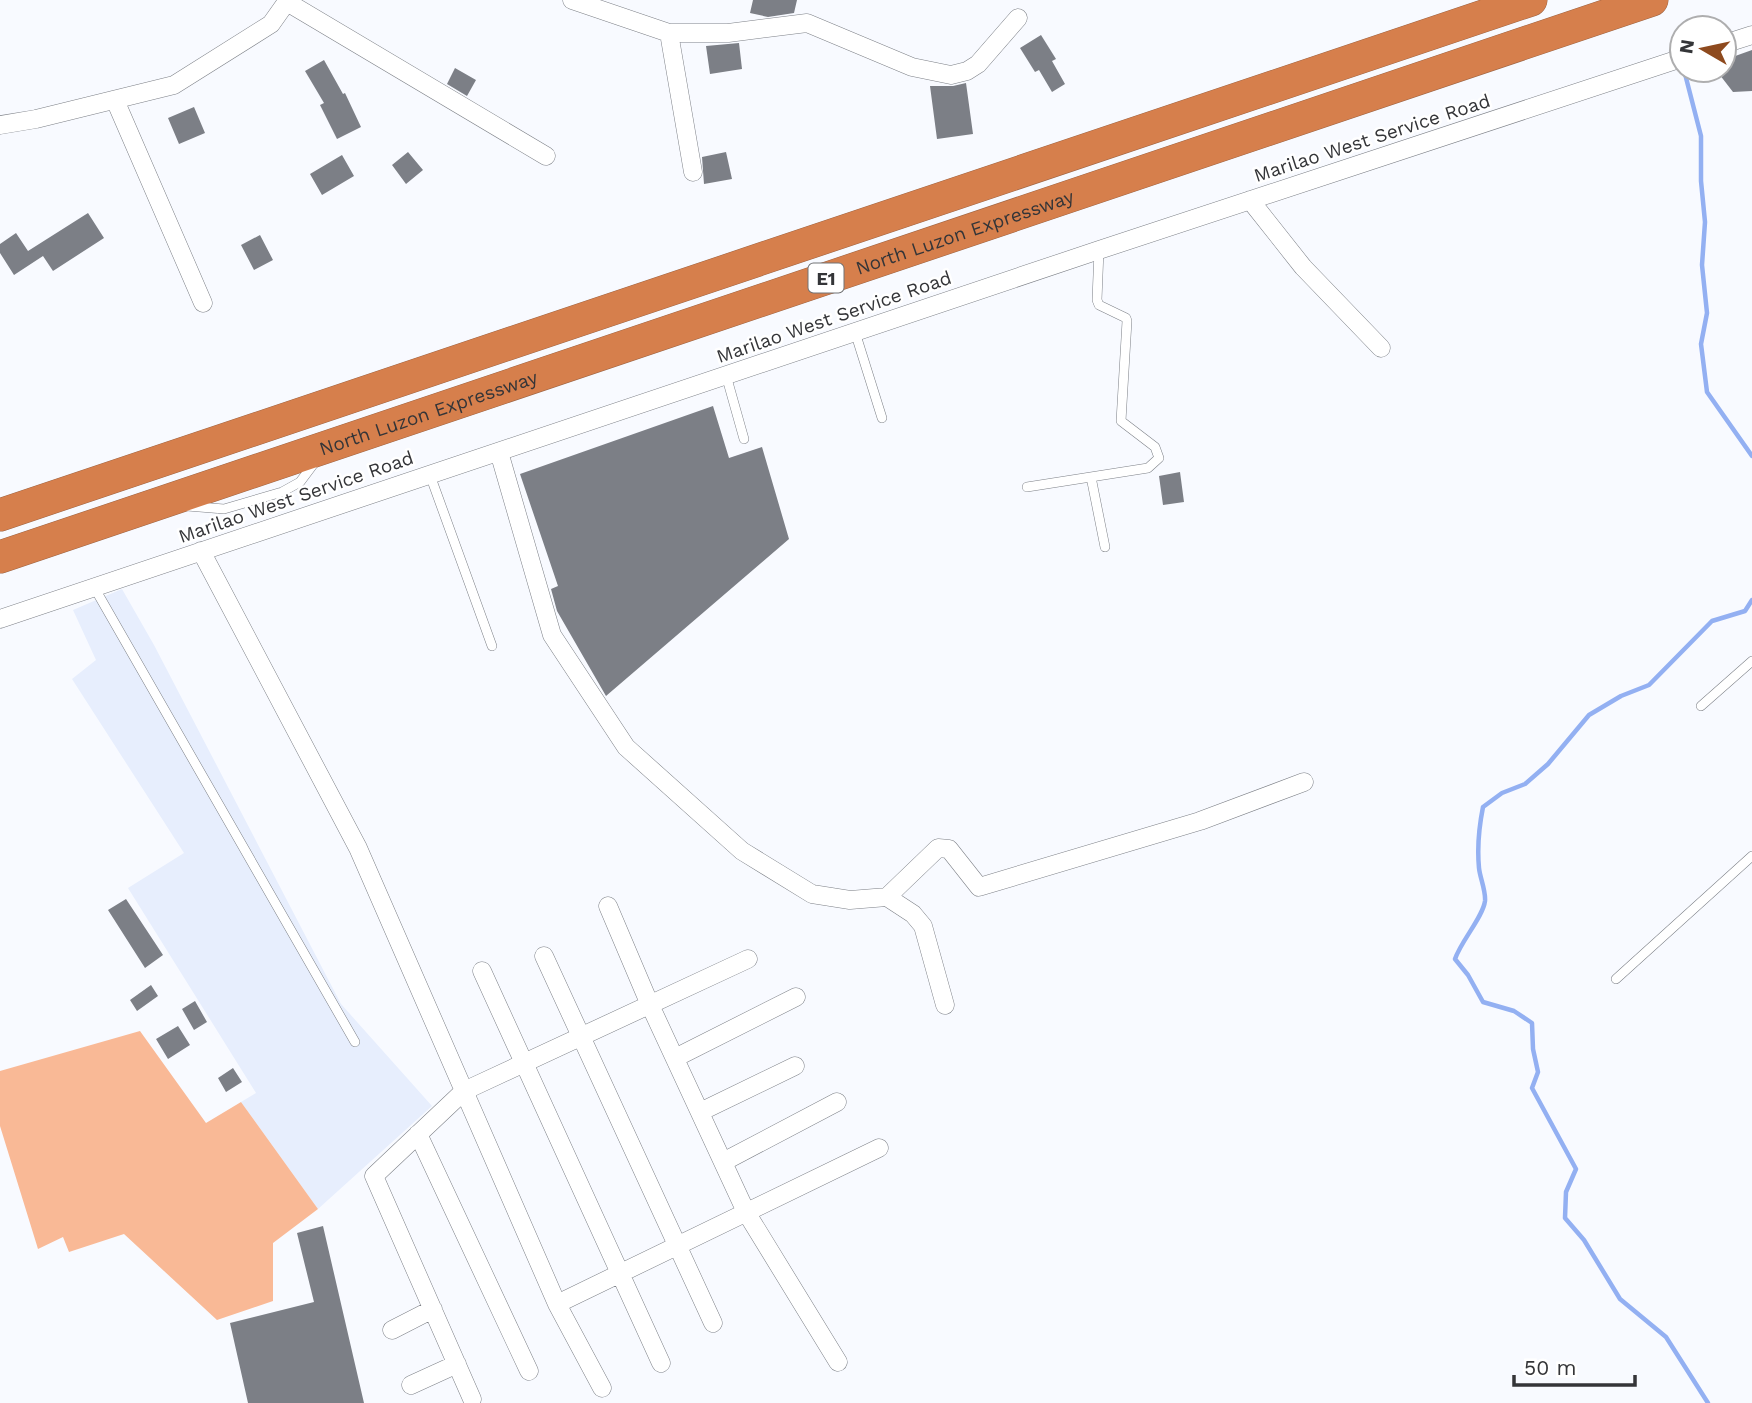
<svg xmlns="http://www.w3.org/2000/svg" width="1752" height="1403" viewBox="0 0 1752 1403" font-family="'Work Sans',sans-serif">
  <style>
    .built { fill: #e7eefd }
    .green { fill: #f9b996 }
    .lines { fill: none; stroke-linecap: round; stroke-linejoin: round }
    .stream { stroke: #93b0f2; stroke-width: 4.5 }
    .building { fill: #7c7f86 }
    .service-casing { stroke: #7d8087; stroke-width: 10 }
    .minor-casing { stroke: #7d8087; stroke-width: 19 }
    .motorway-casing { stroke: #9d6545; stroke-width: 33 }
    .service { stroke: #fff; stroke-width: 9 }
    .minor { stroke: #fff; stroke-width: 18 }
    .motorway { stroke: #d67f4c; stroke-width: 32 }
    .labels { text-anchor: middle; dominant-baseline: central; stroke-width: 5; stroke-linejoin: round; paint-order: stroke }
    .shield { fill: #fff; stroke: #717274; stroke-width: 2 }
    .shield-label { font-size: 18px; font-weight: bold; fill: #343538 }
    .street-label { font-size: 19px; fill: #343538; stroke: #fff }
  </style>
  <rect width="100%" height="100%" fill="#f8faff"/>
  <path class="built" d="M122 589 154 645 341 1004 432 1106 318 1209 241 1102 256 1093 128 888 184 853 72 679 96 660 73 610Z"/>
  <path class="green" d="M140 1031 206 1123 241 1102 318 1209 273 1243V1301L217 1320 124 1234 69 1252 63 1237 38 1249 0 1126V1071Z"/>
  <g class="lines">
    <path class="stream" d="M1684 70 1701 136V181L1705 222 1702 265 1707 313 1701 344 1707 392 1752 456
      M1708 1403 1666 1337 1620 1299 1584 1240 1565 1218 1566 1192 1576 1169 1532 1088 1538 1072 1533 1049 1532 1023 1514 1011 1483 1002 1468 975 1455 959C1461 941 1483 917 1485 901 1486 891 1480 878 1479 868 1477 847 1479 827 1483 807L1502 793 1525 784 1548 764 1589 715 1621 696 1649 685 1712 621 1745 611 1752 600"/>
  </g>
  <path class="building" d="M753 0H797L794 13 768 17 750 13Z
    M1041 35 1056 59 1052 61 1065 84 1052 92 1039 70 1035 72 1020 48Z
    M739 43 742 69 710 74 706 46Z
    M1752 50V91L1733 92 1716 70H1724V60Z
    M324 60 343 94 345 93 361 127 337 139 320 105 324 103 305 71Z
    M455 68 476 80 467 96 447 84Z
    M966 83 973 134 937 139 930 86H953Z
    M194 107 205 133 179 144 168 118Z
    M408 152 423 170 406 184 392 165Z
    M726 152 732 179 704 184 702 157Z
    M342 155 354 176 322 195 310 174Z
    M88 213 104 238 53 271 43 256 14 275 0 253V244L16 233 28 251Z
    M260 235 273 260 254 270 241 245Z
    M713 406 729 458 762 447 789 539 606 696 557 611 551 589 558 586 520 474Z
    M1180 472 1184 502 1163 505 1159 476Z
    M126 899 163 955 145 968 108 910Z
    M151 985 158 996 137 1011 130 1000Z
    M195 1001 207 1022 194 1030 182 1009Z
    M178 1026 190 1045 168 1059 156 1039Z
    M233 1068 242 1082 226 1092 218 1078Z
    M323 1226 364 1403H248L230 1323 314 1302 297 1233Z"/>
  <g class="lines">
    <g class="service-casing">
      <path id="service" d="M855 332 882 418
        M726 375 744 439
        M430 475 492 646
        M1091 477 1105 547
        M1027 487 1148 468 1159 458 1155 447 1121 421 1127 321 1126 318 1099 305 1097 300 1099 250
        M187 506 224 509 282 492 300 482 315 462
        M94 587 355 1042
        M1701 706 1752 661
        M1616 979 1752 856"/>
    </g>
    <g class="minor-casing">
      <path id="minor" d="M572 0 669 33H728L807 23 912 67 951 75 967 71 978 64 1018 18
        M287 2 546 156
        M669 33 693 172
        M1724 44 1752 35
        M115 100 203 303
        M0 125 36 119 174 85 271 24 288 0
        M1250 200 1303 267 1381 348
        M499 452 552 635 626 747 742 851 812 894 850 900 887 897 938 848 949 849 979 887 1200 821 1304 782
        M201 551 358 848 557 1304 602 1388
        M0 619 1099 250 1682 58
        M887 897 913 914 923 926 945 1005
        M608 906 650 1005 746 1212 838 1362
        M544 956 713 1323
        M482 971 661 1363
        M675 1058 796 997
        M700 1112 795 1066
        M418 1134 529 1371
        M723 1162 837 1102
        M557 1304 879 1148
        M392 1330 433 1309
        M411 1385 457 1364
        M472 1399 374 1176 464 1091 748 959"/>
    </g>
    <g class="motorway-casing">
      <g id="motorway">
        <path d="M0 515 1531 0"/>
        <path id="s1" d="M0 557 1652 0"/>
      </g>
    </g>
    <use href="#service" class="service"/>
    <use href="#minor" class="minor"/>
    <use href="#motorway" class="motorway"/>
  </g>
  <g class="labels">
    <rect class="shield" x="808.5" y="263.5" width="35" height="29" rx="5"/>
    <g class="shield-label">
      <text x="826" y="278">E1</text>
    </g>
    <g class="street-label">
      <text transform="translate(1372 138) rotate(-18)">Marilao West Service Road</text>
      <text stroke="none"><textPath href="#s1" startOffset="1018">North Luzon Expressway</textPath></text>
      <text transform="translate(834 317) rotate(-19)">Marilao West Service Road</text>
      <text stroke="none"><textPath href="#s1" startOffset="452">North Luzon Expressway</textPath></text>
      <text transform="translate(296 497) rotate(-19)">Marilao West Service Road</text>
    </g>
  </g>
  <g transform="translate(1703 49) rotate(279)"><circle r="33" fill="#ffffff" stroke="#aeaeaf" stroke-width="2"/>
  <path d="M0-5L12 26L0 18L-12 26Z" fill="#8e4a1e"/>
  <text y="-10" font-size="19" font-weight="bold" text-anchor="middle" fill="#343538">N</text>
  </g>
  <path d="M1514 1375v10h121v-10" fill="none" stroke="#343538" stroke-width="3.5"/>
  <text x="1524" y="1375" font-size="21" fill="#343538" stroke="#ffffff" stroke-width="5" paint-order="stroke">50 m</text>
</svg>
